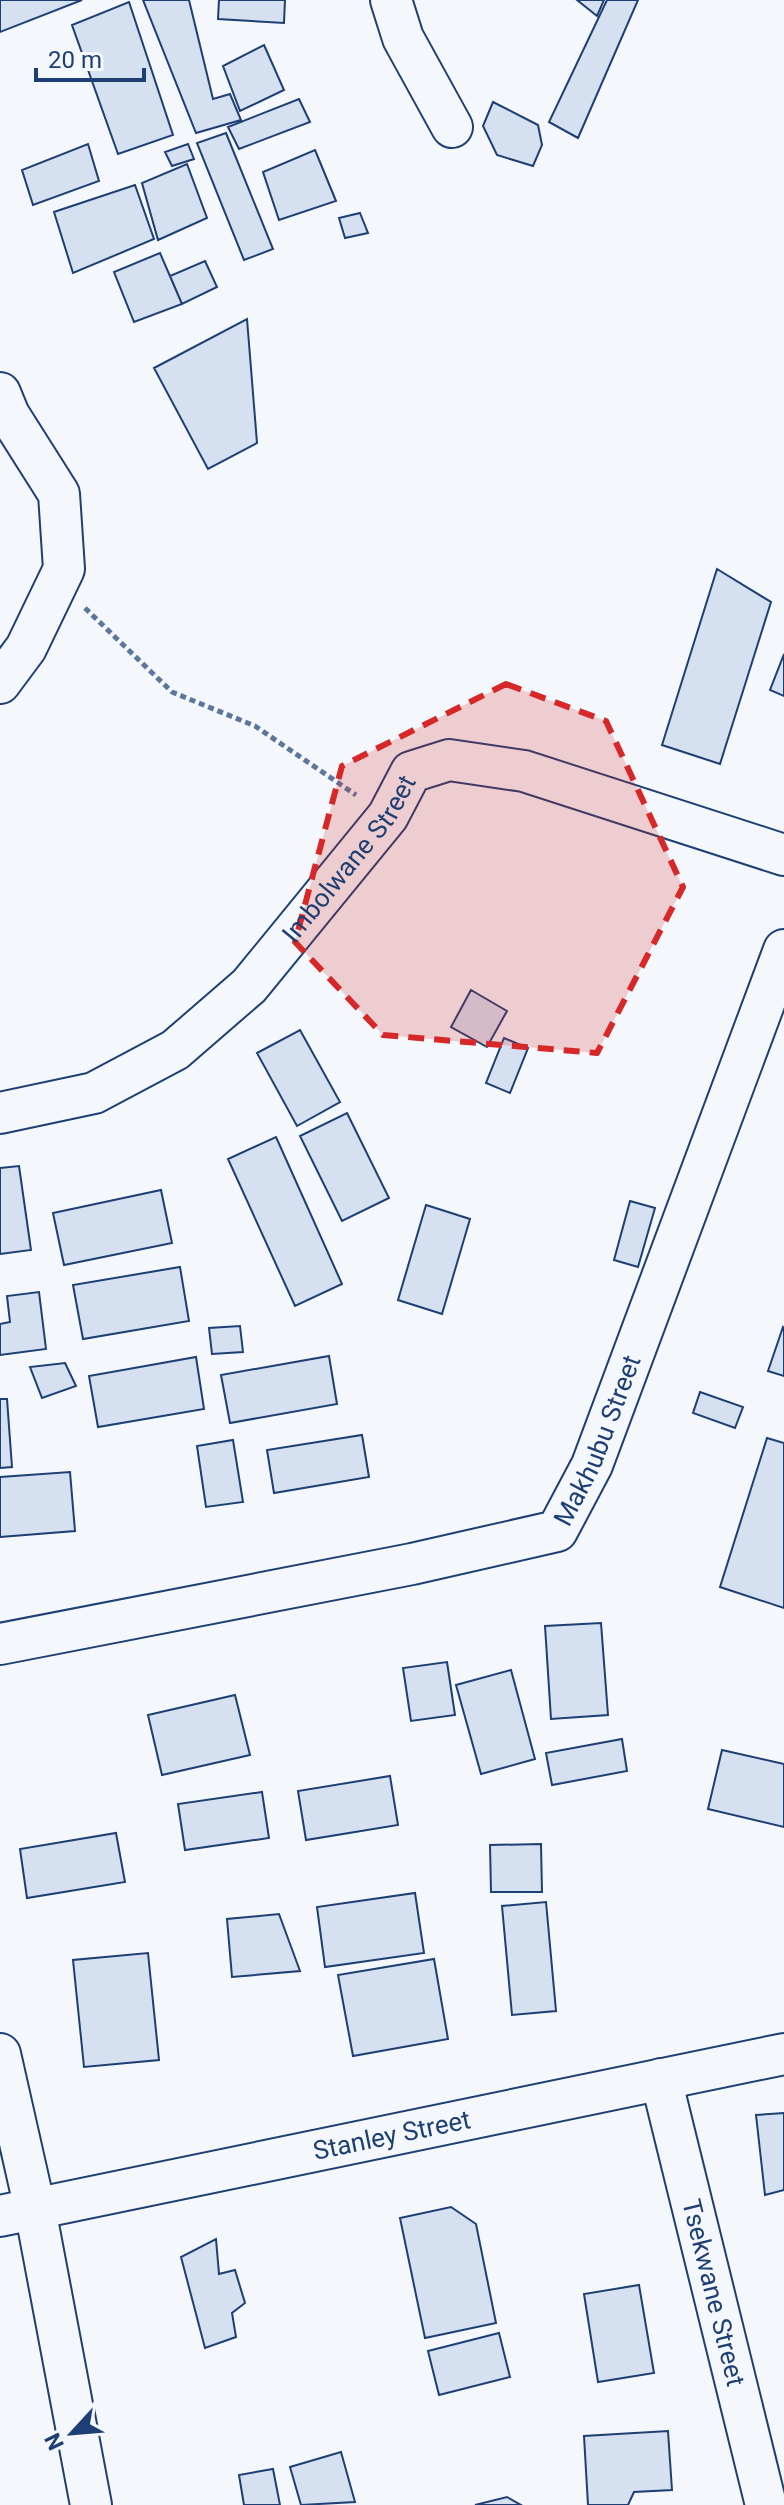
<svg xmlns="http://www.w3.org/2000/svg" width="784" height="2505" viewBox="0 0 784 2505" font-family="Roboto,sans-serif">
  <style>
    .building { fill: #d5e0f0; stroke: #1d3f73; stroke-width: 2 }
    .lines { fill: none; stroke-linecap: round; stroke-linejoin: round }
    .minor-casing { stroke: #1d3f73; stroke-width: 44 }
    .path { stroke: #5e769c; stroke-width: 5; stroke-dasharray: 6 4; stroke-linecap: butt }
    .minor { stroke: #f4f7fb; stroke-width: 40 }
    .marked { fill: #d62828; fill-opacity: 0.2; stroke: #d62828; stroke-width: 6; stroke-dasharray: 16 10; stroke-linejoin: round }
    .labels { text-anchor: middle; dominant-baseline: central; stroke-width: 6; stroke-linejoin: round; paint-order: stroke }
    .street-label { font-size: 26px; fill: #1d3f73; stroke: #f4f7fb }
  </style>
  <rect width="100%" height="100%" fill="#f4f7fb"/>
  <path class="building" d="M0 0H82L0 32Z
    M143 0H189L213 99 230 94 241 120 196 133Z
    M219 0H285L284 23 218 19Z
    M577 0H604L597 16Z
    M607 0H638L578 138 549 122Z
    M129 2 173 135 118 154 72 25Z
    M264 45 284 90 240 111 223 66Z
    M299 99 310 122 239 149 228 127Z
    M493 102 538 125 542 145 533 166 497 155 483 126Z
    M226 133 273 249 244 260 197 143Z
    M88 144 99 181 33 205 22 170Z
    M188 144 194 159 172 166 165 152Z
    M315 150 336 201 279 220 263 172Z
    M187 164 207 218 158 240 142 183Z
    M135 185 154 239 73 273 54 212Z
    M360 213 368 233 345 238 339 218Z
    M160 253 182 304 134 322 114 272Z
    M205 261 217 287 182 304 170 276Z
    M247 319 257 443 208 469 154 368Z
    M717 569 771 602 720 764 662 745Z
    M784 654V696L770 690Z
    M471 990 507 1011 487 1047 451 1027Z
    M300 1030 340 1102 297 1126 257 1053Z
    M504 1038 528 1048 510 1093 486 1083Z
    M347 1113 389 1198 342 1221 300 1136Z
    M276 1137 342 1284 295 1306 228 1159Z
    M19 1166 31 1250 0 1254V1168Z
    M161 1190 172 1243 64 1265 53 1213Z
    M630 1201 655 1208 638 1267 614 1260Z
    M426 1205 470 1219 442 1314 398 1300Z
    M180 1267 189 1321 83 1339 73 1285Z
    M39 1292 46 1349 0 1355V1324L10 1322 7 1296Z
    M240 1326 243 1352 212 1354 209 1328Z
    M783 1327 784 1328V1376L768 1371Z
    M329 1356 337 1404 230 1423 221 1375Z
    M196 1357 204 1409 98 1427 89 1376Z
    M65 1363 76 1386 42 1398 30 1367Z
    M700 1392 743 1407 735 1428 693 1413Z
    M0 1399H7L12 1467 0 1468Z
    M362 1435 369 1477 274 1493 267 1450Z
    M767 1438 784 1443V1608L720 1587Z
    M233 1440 243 1502 206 1507 197 1446Z
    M70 1472 75 1531 0 1537V1477Z
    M601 1623 608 1715 551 1719 545 1626Z
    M447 1662 455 1715 411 1721 403 1668Z
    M511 1670 535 1759 481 1774 456 1685Z
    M235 1695 250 1755 162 1775 148 1715Z
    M622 1739 627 1771 552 1785 546 1753Z
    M722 1750 784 1764V1827L708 1809Z
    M390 1776 398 1825 306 1840 298 1791Z
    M262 1792 269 1838 185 1850 178 1804Z
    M116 1833 125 1882 27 1898 20 1849Z
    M541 1844 542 1892H491L490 1845Z
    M415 1893 424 1953 325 1967 317 1907Z
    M546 1902 556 2011 512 2015 502 1906Z
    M279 1914 300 1971 232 1977 227 1919Z
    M148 1953 159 2060 84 2067 73 1960Z
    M434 1959 448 2039 353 2056 338 1975Z
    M784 2113V2190L765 2195 756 2115Z
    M451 2207 476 2224 496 2323 425 2338 400 2218Z
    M216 2239 219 2274 235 2270 245 2303 232 2313 236 2337 205 2348 181 2257Z
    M639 2285 654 2373 598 2382 584 2294Z
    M499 2333 510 2377 439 2395 428 2351Z
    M668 2431 672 2490 634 2492 628 2505H588L584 2436Z
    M341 2452 355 2502 301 2505 290 2467Z
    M273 2469 280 2505H244L239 2475Z
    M507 2497 521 2505H475Z"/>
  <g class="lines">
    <g class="minor-casing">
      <g id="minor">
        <path d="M391 0 403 38 452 127"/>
        <path d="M0 393 9 415 59 494 64 569 26 648 0 683"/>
        <path id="s1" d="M0 1113 94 1093 175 1050 249 986 388 816 411 772 449 760 524 771 784 855"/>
        <path id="s2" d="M0 1644 412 1564 557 1531 592 1465 784 950"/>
        <path d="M0 2054 35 2209 91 2505"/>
        <path id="s3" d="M661 2079 766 2505"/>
        <path id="s4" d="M0 2216 784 2054"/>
      </g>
    </g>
    <path class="path" d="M85 608 172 692 255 726 356 795"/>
    <use href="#minor" class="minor"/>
  </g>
  <path class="marked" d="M506 684 606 721 683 887 597 1053 383 1035 295 942 342 766Z"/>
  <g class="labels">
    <g class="street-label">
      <text stroke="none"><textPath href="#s1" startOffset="448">Imbolwane Street</textPath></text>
      <text stroke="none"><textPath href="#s2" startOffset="668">Makhubu Street</textPath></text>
      <text stroke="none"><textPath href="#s4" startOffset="400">Stanley Street</textPath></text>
      <text stroke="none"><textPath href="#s3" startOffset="220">Tsekwane Street</textPath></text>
    </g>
  </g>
  <g transform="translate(72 2433) rotate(244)" stroke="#f4f7fb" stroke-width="6" paint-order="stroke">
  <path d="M0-6L14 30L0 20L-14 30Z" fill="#1d3f73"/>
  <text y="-12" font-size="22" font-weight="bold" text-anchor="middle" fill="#1d3f73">N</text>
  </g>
  <path d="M36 68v12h108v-12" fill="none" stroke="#1d3f73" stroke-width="4"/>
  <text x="48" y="68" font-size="24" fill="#1d3f73" stroke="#f4f7fb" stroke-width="6" paint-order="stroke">20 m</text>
</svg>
